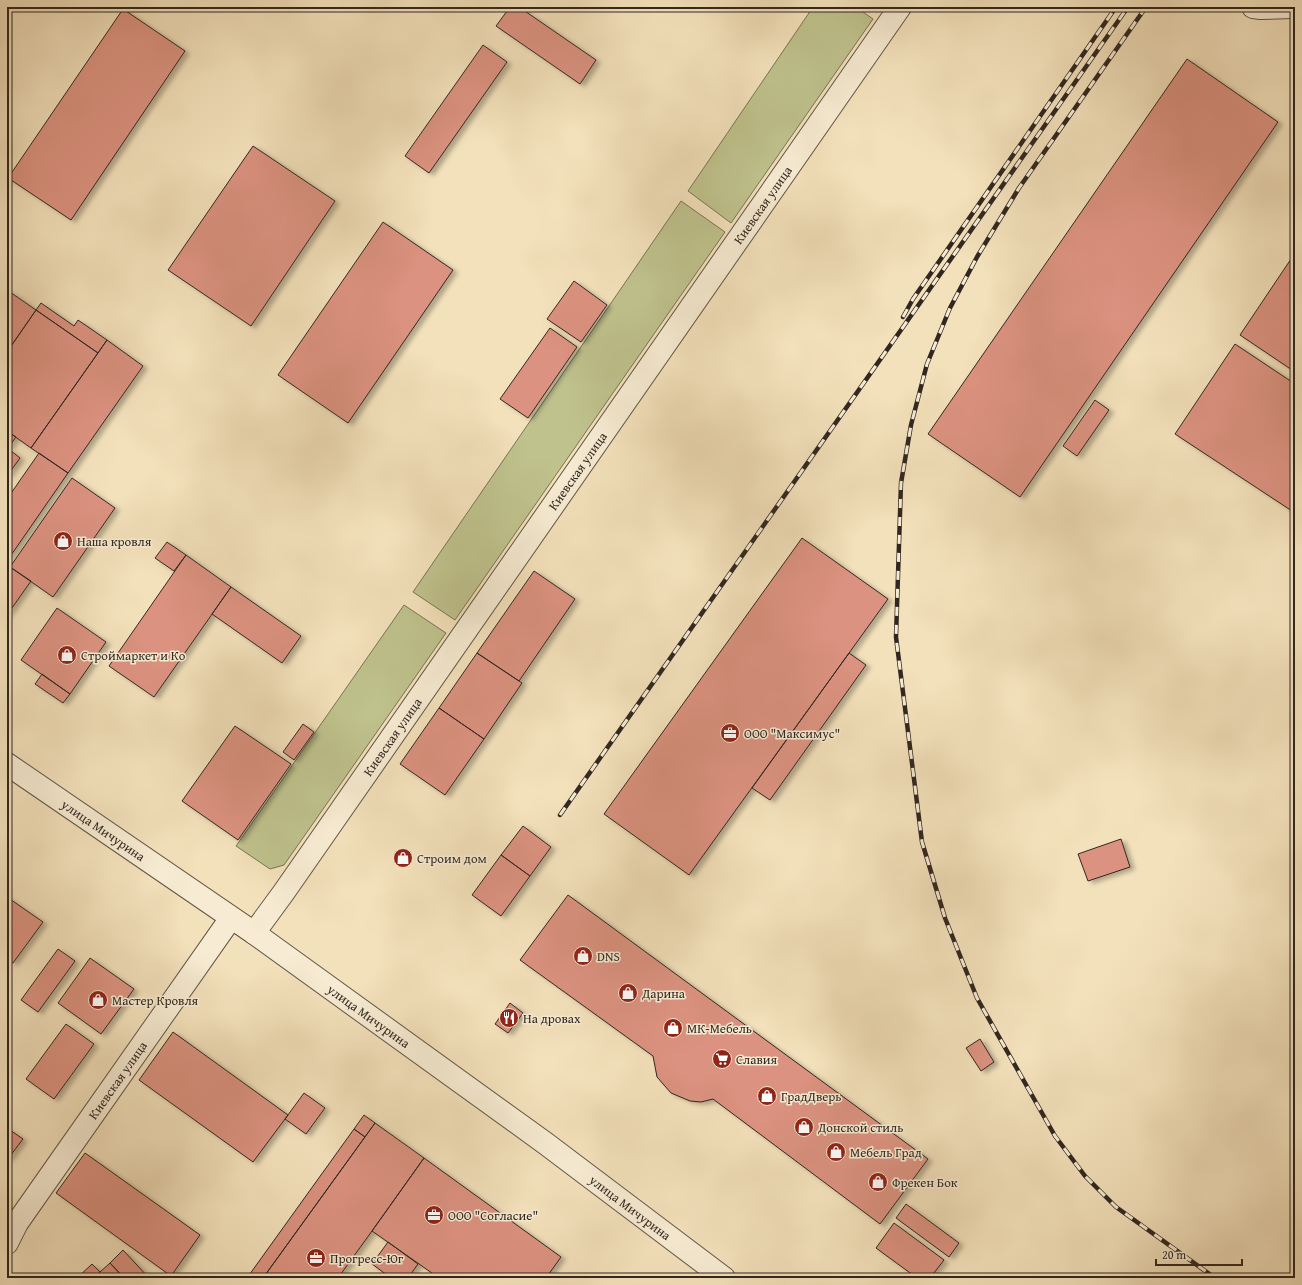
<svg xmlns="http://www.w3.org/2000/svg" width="1302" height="1285" viewBox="0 0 1302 1285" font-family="'Gentium Book Plus',serif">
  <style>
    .green { fill: #bfc28d; stroke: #787456 }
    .building { fill: #db9280; stroke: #322720; filter: url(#shadow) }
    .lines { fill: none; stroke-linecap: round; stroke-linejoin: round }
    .minor-casing { stroke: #625647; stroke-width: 24 }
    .minor { stroke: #f7ecd3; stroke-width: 22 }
    .rail-casing { stroke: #322720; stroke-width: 4.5 }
    .rail { stroke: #f7ecd3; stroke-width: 3; stroke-dasharray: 9; stroke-linecap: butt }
    .labels { text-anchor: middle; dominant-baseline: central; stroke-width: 3; stroke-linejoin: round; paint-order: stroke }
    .street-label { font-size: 13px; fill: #322720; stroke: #f7ecd3 }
    .poi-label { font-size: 13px; fill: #322720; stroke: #f7ecd3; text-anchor: start }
  </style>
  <defs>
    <filter id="shadow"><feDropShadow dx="4.5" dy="2.5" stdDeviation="2" flood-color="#0004"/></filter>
  </defs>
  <rect width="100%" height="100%" fill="#f3e1bb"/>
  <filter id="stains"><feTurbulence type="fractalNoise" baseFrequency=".005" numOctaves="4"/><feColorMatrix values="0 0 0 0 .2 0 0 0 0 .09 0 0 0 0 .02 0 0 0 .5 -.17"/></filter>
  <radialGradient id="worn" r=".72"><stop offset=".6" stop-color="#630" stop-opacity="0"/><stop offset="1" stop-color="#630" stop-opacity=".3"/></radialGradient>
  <path class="green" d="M813 7H856L873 19 731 223 688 191Z
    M681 201 725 232 455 620 413 592Z
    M404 605 446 633 284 865 270 869 236 846Z"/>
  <path class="building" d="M510 7H519L596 60 580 84 496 26Z
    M123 9 185 51 71 220 8 178Z
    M483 45 507 62 429 173 405 156Z
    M1187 59 1278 122 1020 497 928 434Z
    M253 146 335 201 251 326 168 270Z
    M383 222 453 270 348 423 278 375Z
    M1295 253V372L1240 335Z
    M574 281 607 305 581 342 547 319Z
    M7 290 36 310 7 352Z
    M41 303 74 326 78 320 107 340 98 353 36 310Z
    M36 310 98 353 31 448 7 431V352Z
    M550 328 577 347 528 418 500 399Z
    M107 340 143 366 68 473 31 448Z
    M1235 344 1295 384V513L1175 434Z
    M1095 400 1109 410 1077 456 1063 446Z
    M7 431 16 437 7 449Z
    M10 450 20 458 7 476V454Z
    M39 453 68 473 7 561V499Z
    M72 478 115 508 53 597 10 567Z
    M802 538 888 599 689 875 604 814Z
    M167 542 186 555 174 571 155 558Z
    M186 555 231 587 154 697 109 666Z
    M10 567 31 581 7 615V571Z
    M534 571 575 599 519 681 477 653Z
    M231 587 301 636 282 663 212 614Z
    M57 608 106 642 70 694 21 660Z
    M477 653 522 683 484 739 439 708Z
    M849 653 866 665 770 800 752 788Z
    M42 674 70 694 63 703 35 684Z
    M439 708 484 739 445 795 400 764Z
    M303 724 314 732 294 760 283 752Z
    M235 726 291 764 238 840 182 801Z
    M523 826 551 847 530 876 501 855Z
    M1121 839 1130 867 1088 881 1078 854Z
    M501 855 530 876 501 916 472 895Z
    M568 895 928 1159 880 1224 713 1099 701 1102 690 1101 671 1093 657 1077 653 1056 520 960Z
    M7 897 43 922 13 963 7 959Z
    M58 949 75 961 38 1012 21 1000Z
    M90 958 134 989 101 1034 58 1003Z
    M510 1003 523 1013 508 1033 495 1024Z
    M66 1024 94 1044 54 1099 26 1079Z
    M173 1032 288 1115 253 1162 139 1080Z
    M980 1039 994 1062 981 1071 966 1048Z
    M304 1093 325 1108 306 1134 285 1119Z
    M364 1115 375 1123 365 1137 354 1129Z
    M375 1123 424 1158 372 1231 338 1278H263Z
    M7 1128 23 1139 7 1160Z
    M354 1129 365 1137 263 1278H247Z
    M85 1153 200 1235 171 1276 56 1193Z
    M424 1158 561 1257 546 1278H439L372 1231Z
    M906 1204 959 1243 949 1257 896 1218Z
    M894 1223 944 1260 930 1278H917L876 1248Z
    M388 1242 418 1264 408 1278H391L372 1264Z
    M123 1250 149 1278H124L110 1263Z
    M110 1263 124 1278H94L100 1272Z
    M92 1264 100 1272 94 1278H77Z"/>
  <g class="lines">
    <g class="minor-casing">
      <g id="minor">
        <path d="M1253 7 1261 8 1293 7"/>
        <path id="s1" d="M7 764 254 933 545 1143 724 1278"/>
        <path id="s2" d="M254 933 284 892 900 7"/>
        <path id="s3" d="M7 1243 17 1223 231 918"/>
      </g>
    </g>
    <use href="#minor" class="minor"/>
    <g class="rail-casing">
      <path id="rail" d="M1146 7 1019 188 977 257 950 308 927 364 911 425 901 483 896 637 922 842 945 918 977 998 1055 1136 1085 1176 1116 1207 1215 1278
        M903 317 913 299 1116 7
        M560 815 1128 7"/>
    </g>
    <use href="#rail" class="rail"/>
  </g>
  <defs>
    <g id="shop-disc" transform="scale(1)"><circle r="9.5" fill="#8f2418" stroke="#f7ecd3"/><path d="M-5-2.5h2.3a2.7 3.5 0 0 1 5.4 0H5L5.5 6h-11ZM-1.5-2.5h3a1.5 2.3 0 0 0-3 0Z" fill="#fff"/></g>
    <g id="office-disc" transform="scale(1)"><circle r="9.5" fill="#8f2418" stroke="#f7ecd3"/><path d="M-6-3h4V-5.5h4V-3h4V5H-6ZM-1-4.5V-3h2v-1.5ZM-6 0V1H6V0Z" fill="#fff"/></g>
    <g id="restaurant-disc" transform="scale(1)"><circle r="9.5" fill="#8f2418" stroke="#f7ecd3"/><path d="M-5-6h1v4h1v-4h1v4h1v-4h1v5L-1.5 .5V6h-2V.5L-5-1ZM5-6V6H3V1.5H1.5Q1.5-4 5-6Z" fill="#fff"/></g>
    <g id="supermarket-disc" transform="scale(1)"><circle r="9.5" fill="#8f2418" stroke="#f7ecd3"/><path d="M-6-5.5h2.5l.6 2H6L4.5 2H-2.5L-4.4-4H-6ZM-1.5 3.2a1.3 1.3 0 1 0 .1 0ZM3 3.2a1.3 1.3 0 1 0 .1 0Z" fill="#fff"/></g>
  </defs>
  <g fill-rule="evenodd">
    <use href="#shop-disc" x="63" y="541"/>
    <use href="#shop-disc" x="67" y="655"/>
    <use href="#office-disc" x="730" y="733"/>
    <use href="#shop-disc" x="403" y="858"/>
    <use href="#shop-disc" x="583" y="956"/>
    <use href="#shop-disc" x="628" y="993"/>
    <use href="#shop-disc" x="98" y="1000"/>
    <use href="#restaurant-disc" x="509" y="1018"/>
    <use href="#shop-disc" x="673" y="1028"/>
    <use href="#supermarket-disc" x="722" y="1059"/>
    <use href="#shop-disc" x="767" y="1096"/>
    <use href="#shop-disc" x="804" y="1127"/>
    <use href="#shop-disc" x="836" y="1152"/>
    <use href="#shop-disc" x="878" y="1182"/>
    <use href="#office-disc" x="434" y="1215"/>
    <use href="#office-disc" x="316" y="1258"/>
  </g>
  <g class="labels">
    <g class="street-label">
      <text stroke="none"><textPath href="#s2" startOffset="888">Киевская улица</textPath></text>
      <text stroke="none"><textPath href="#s2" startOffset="564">Киевская улица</textPath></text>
      <text stroke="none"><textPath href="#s2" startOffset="240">Киевская улица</textPath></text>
      <text stroke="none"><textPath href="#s1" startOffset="117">улица Мичурина</textPath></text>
      <text stroke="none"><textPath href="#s1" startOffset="441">улица Мичурина</textPath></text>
      <text stroke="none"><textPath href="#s3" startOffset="197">Киевская улица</textPath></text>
      <text stroke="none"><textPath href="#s1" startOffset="765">улица Мичурина</textPath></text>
    </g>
    <g class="poi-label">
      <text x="77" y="541">Наша кровля</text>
      <text x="81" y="655">Строймаркет и Ко</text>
      <text x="744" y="733">ООО "Максимус"</text>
      <text x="417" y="858">Строим дом</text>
      <text x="597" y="956">DNS</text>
      <text x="642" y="993">Дарина</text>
      <text x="112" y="1000">Мастер Кровля</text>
      <text x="523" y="1018">На дровах</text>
      <text x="687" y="1028">МК-Мебель</text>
      <text x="736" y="1059">Славия</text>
      <text x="781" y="1096">ГрадДверь</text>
      <text x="818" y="1127">Донской стиль</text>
      <text x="850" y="1152">Мебель Град</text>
      <text x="892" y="1182">Фрекен Бок</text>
      <text x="448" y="1215">ООО "Согласие"</text>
      <text x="330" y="1258">Прогресс-Юг</text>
    </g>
  </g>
  <rect width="1302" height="1285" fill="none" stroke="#f3e1bb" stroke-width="24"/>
  <rect x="8" y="8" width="1286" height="1269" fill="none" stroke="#322720" stroke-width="2"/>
  <rect x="12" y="12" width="1278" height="1261" fill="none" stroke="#322720"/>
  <path d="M1156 1259v6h86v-6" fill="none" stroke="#322720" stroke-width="2"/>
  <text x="1162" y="1259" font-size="12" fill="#322720" stroke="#f7ecd3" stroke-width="3" paint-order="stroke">20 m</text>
  <rect width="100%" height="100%" filter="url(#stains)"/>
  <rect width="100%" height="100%" fill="url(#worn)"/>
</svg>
